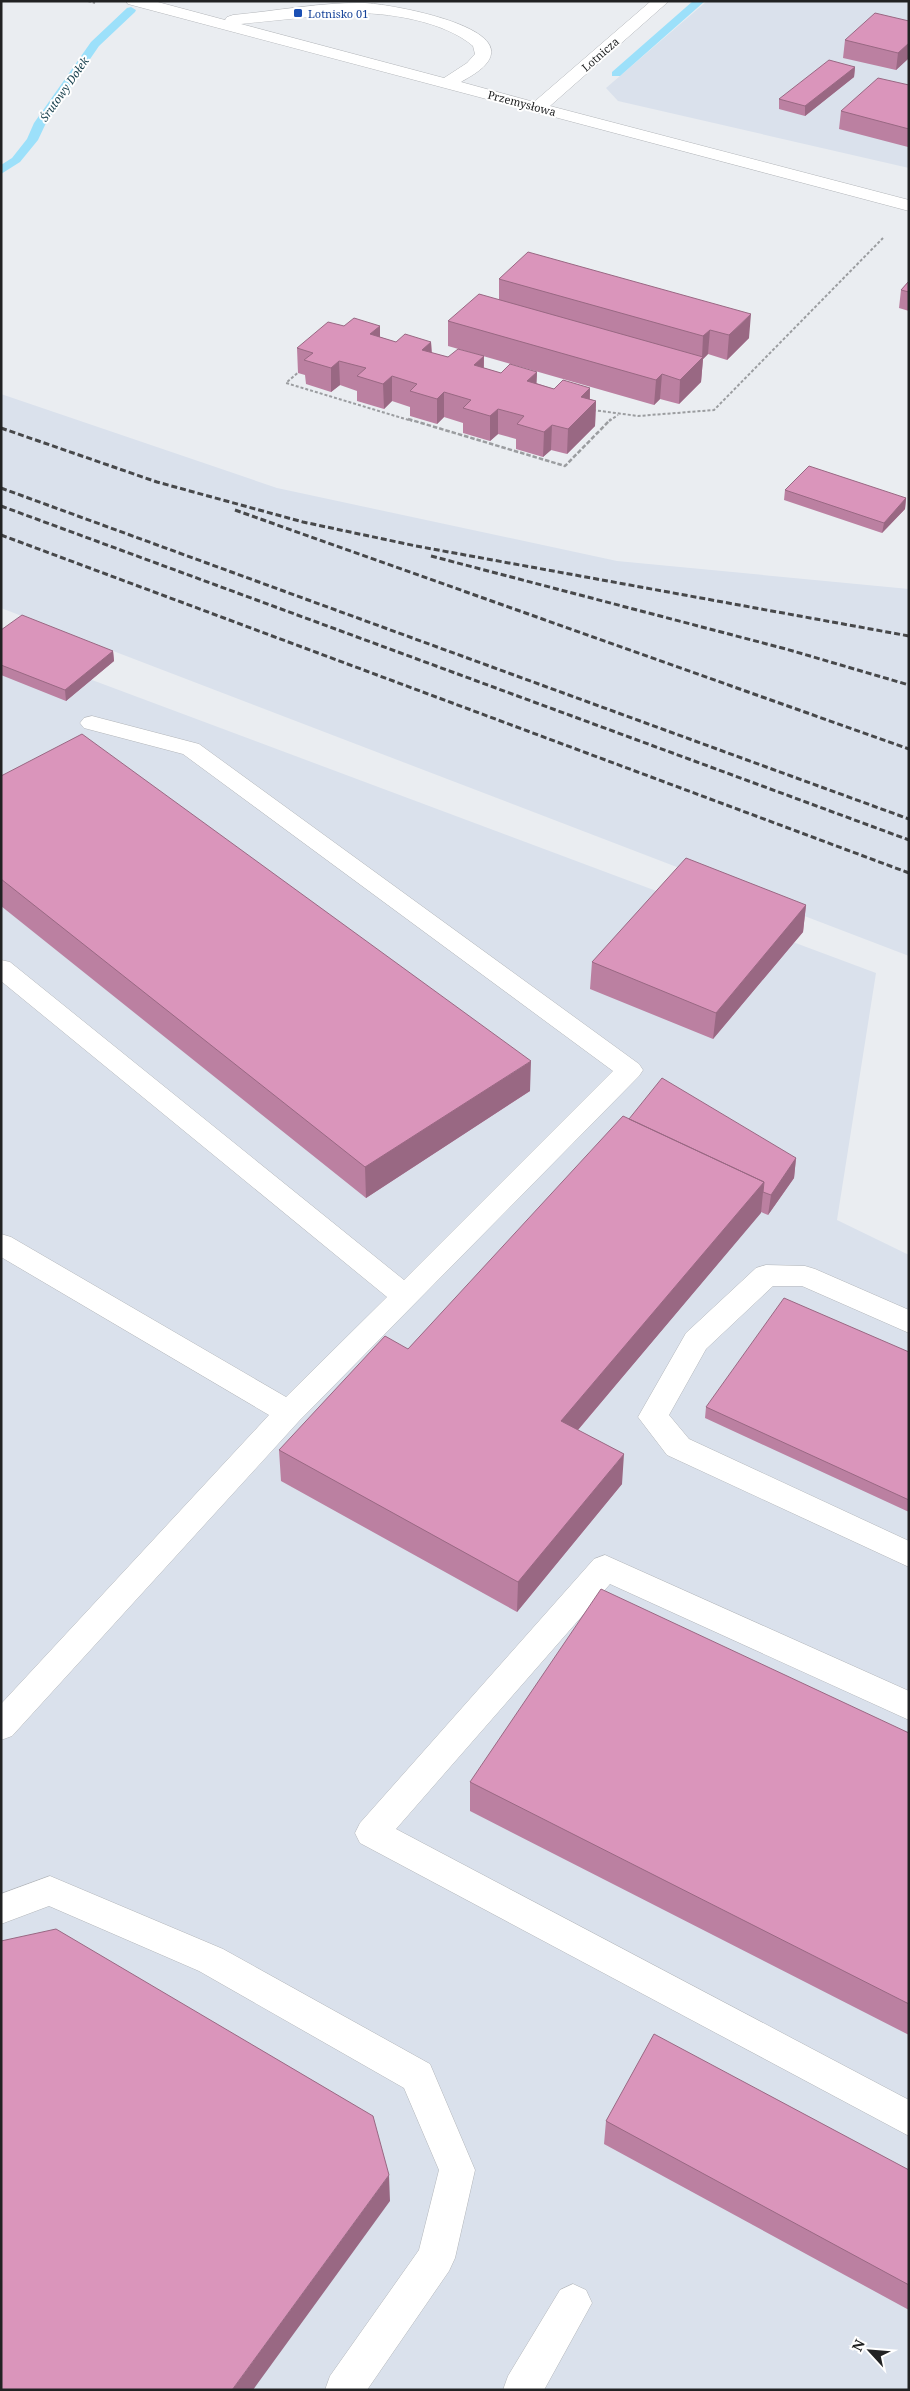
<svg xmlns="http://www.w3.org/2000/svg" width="910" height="2391" viewBox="0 0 910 2391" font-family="'Noto Serif',serif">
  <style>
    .built { fill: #dae1ec }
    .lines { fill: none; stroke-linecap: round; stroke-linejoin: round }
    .stream { fill: #9ce0fa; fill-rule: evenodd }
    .minor-casing { stroke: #b3b6ba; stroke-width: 1 }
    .path-far1 { stroke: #9b9da0; stroke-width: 2; stroke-dasharray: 3 2; stroke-linecap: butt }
    .path { stroke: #9b9da0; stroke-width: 2.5; stroke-dasharray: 4.5 2; stroke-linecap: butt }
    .minor { fill: #fff; fill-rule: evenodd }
    .rail { stroke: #47484a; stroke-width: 3; stroke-dasharray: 6 3; stroke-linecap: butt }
    .wall { fill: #bb80a1 }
    .shaded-wall { fill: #996883 }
    .building { fill: #da95bb; stroke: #996883 }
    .transit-dot { fill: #1a4fb4; stroke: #fff; stroke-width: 2 }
    .labels { text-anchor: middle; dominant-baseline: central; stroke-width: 4; stroke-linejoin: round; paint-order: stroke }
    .far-transit-label { font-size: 11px; fill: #164399; stroke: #fff; text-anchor: start }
    .far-street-label { font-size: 11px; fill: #212223; stroke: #fff }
    .far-water-label { font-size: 11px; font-style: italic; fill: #163e4b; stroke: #fff }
  </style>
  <rect width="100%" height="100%" fill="#eaedf1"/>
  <path class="built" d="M707 1H909V168L618 101 606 88Z
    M1 394 277 488 617 561 909 589V956L1 608Z
    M1 646 876 973 837 1220 909 1255V2390H1Z"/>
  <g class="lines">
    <path class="stream" d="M693 1H705L620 76H612V72Z
      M131 7 136 10 135 12 99 46 46 123 38 140 20 162 1 174V165L12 158 27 139 34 123 91 42 127 8Z"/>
    <g class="minor-casing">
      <path id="minor" d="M126 1H154L225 20 227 17 233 15C277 11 321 2 365 3 388 4 497 23 491 54 489 67 471 76 461 82L534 102 651 1H669L550 106 909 200V211L128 4ZM349 13C387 12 444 21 473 46L475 54 467 63 444 78 241 24Z
        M92 716 199 744 639 1064 643 1070 639 1076 299 1421 12 1736 1 1740V1704L269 1415 1 1257V1234L11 1237 286 1397 387 1297 1 981V960L10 962 404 1280 613 1071 183 754 84 728 80 723 84 718Z
        M766 1265 805 1266 815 1269 909 1310V1333L802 1286H773L706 1349 669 1415 689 1439 909 1541V1567L667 1455 638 1417 686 1333 756 1268Z
        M605 1555 909 1691V1720L610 1584 396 1829 909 2100V2136L360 1843 355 1833 360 1823 594 1559Z
        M50 1876 223 1949 430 2064 475 2170 455 2258 449 2271 367 2390H325L330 2376 419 2250 439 2170 404 2088 199 1971 49 1906 1 1924V1894Z
        M573 2284 586 2290 592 2303 544 2390H503L508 2376 560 2290Z"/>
    </g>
    <path class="path-far1" d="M88 1 95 3
      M301 370 286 383 412 421
      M593 410 638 416 714 410 883 238
      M609 421 618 415"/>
    <path class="path" d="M408 419 565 466 611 419"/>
    <use href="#minor" class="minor"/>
    <path class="rail" d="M1 428 157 482 303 522 416 546 909 636
      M1 488 909 819
      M1 506 909 840
      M235 510 909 749
      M1 535 909 873
      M431 556 786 649 909 685"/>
  </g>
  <path class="wall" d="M909 21V58L896 70 843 58 845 40Z
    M855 67 854 77 805 116 779 109V99Z
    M909 85V146L908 147 839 129 841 111Z
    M499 279 749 338 727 360 708 354 703 359 701 382 679 404 660 399 654 405 448 346V321L499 300Z
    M909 281V311L899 308 901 290Z
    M344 326H380V337L396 342H431L432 353 448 357 484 356V368L501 373 537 372 536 383 554 389 590 388V399L596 401 595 426 567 454 551 450 543 457 516 449V439L498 434 490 441 463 433V423L444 417 437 424 410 416V407L392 401 384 409 357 401V391L340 385 331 392 306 384 305 375 298 373 297 348Z
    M785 490 906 498 905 509 882 533 784 500Z
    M1 630 113 651 114 661 66 701 1 675Z
    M1 776 530 1091 366 1198 1 906Z
    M806 905 803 932 713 1039 590 989 592 962Z
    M629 1119 796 1158 794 1178 768 1215 761 1212 578 1430 622 1484 517 1612 281 1481 279 1450 408 1349Z
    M909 1352V1512L705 1418 706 1407Z
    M909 1733V2035L470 1811V1782Z
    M606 2121 909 2170V2310L604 2144Z"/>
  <path class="shaded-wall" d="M909 43V58L896 70 898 53Z
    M855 67 854 77 805 116V106Z
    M751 314 749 338 727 360 729 335Z
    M380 326V350L370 334Z
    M710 330 708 354 703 359 701 382 679 404 680 380 702 358 703 336Z
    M431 342 432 366 422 350Z
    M484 356 483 381 474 365Z
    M339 361 340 385 331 392V368Z
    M537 372 536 397 527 381Z
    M662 374 660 399 654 405 656 380Z
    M392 376V401L384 409 383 384Z
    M590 388 589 408 596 401 595 426 567 454 568 429 581 397Z
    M444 392V417L437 424V399Z
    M498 409V434L490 441V416Z
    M552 425 551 450 543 457 544 432Z
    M906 498 905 509 882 533 884 523Z
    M113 651 114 661 66 701 65 690Z
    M806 905 803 932 713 1039 716 1013Z
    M531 1061 530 1091 366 1198 365 1167Z
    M796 1158 794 1178 768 1215 771 1195Z
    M764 1182 761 1213 560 1451 561 1421Z
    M624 1454 622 1484 517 1612 518 1582Z
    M389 2175 390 2201 253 2390H232Z"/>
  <path class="building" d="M875 13 909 21V43L898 53 845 40Z
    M829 60 855 67 805 106 779 99Z
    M878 78 909 85V129L841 111Z
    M528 252 751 314 729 335 710 330 703 336 499 279Z
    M909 281V292L901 290Z
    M479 294 703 357 680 380 662 374 656 380 448 321Z
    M354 318 380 326 370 334 396 342 405 334 431 342 422 350 448 357 458 349 484 356 474 365 501 373 510 364 537 372 527 381 554 389 563 380 590 388 581 397 596 401 568 429 552 425 544 432 517 424 524 416 498 409 490 416 463 408 471 400 444 392 437 399 410 391 417 384 392 376 383 384 357 376 366 368 339 361 331 368 304 360 313 353 297 348 328 322 344 326Z
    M809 466 906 498 884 523 785 490Z
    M22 615 113 651 65 690 1 665V630Z
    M82 734 531 1061 365 1167 1 879V776Z
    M686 858 806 905 716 1013 592 962Z
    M662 1078 796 1158 771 1195 763 1192 764 1182 629 1119Z
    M623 1116 764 1182 561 1421 624 1454 518 1582 279 1450 385 1336 408 1349Z
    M784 1298 909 1352V1500L706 1407Z
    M601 1589 909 1733V2004L470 1782Z
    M56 1929 373 2116 389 2175 232 2390H1V1941Z
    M654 2034 909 2170V2285L606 2121Z"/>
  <rect class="transit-dot" x="293" y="8" width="10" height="10" rx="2.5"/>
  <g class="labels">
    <g class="far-transit-label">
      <text x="308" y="13">Lotnisko 01</text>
    </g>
    <g class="far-street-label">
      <text transform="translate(600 54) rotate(-41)">Lotnicza</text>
      <text transform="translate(522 103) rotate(15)">Przemysłowa</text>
    </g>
    <g class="far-water-label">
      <text transform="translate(64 89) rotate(-55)">Śrutowy Dołek</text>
    </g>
  </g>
  <rect width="910" height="2391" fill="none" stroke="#212223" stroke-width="5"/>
  <g transform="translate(870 2351) rotate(296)" stroke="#ffffff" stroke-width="4" paint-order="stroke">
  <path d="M0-4L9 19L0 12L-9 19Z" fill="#212223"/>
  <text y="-8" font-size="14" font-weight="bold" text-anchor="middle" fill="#212223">N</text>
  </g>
</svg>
